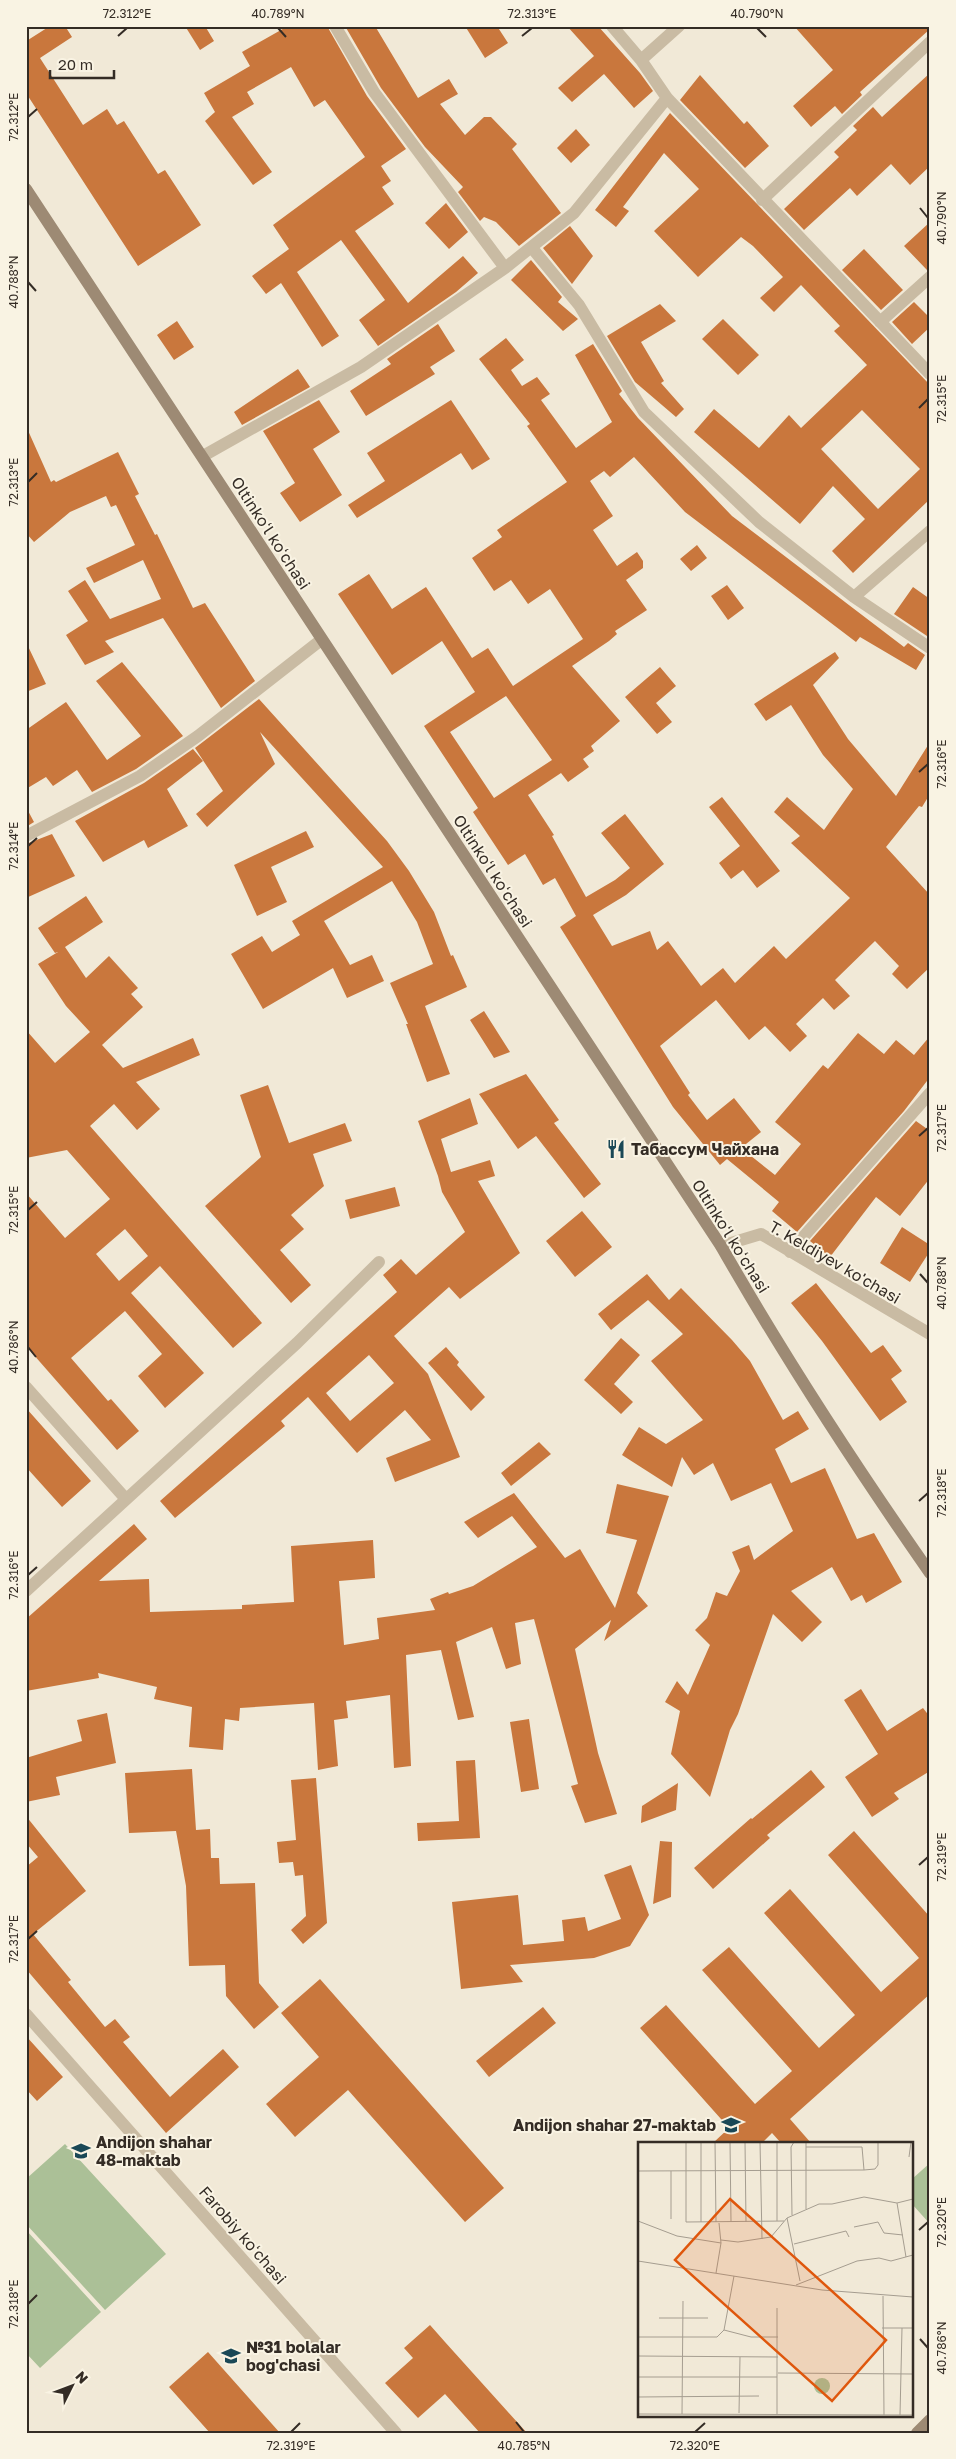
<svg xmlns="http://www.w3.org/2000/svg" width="956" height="2459" viewBox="0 0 956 2459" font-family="'Golos Text',sans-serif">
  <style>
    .green { fill: #abc097 }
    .building { fill: #c9773d; fill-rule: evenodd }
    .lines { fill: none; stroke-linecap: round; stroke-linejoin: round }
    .street { stroke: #c9bba3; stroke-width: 12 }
    .secondary { stroke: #9d8a74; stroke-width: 12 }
    .ticks { fill: none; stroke: #342c25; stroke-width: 2 }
    .labels { text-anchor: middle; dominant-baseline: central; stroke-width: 4; stroke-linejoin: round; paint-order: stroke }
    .street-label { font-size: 16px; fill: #342c25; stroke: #f9f3e3 }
    .poi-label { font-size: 16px; font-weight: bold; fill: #342c25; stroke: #f9f3e3; text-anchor: start }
    .inset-road { fill: none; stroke: #a59d90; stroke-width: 1 }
    .view { fill: #df570d; fill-opacity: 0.15; stroke: #df570d; stroke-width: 2.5 }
    .inset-edge { fill: none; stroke: #342c25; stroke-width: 2.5 }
    .neatline { fill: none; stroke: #342c25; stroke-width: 2 }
    .ticks-label { font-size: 12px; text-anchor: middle; fill: #342c25 }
  </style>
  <rect width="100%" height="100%" fill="#f1e9d7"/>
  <path class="green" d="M65 2144 166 2254 105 2310 26 2224V2179Z
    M930 2163V2224L912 2204V2179Z
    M26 2230 101 2312 40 2368 26 2353Z"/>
  <path class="building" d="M50 26H65L72 37 40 58 83 125 107 109 117 125 124 121 158 174 165 170 201 225 138 266 26 93V37L28 40Z
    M185 26H205L214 41 200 50Z
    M288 26H327L367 96 406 149 381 166 391 181 382 187 394 204 355 231 408 303 463 256 478 273 456 292 378 346 359 320 385 300 341 240 297 272 339 336 322 347 281 283 266 294 252 276 289 249 273 225 365 157 325 100 314 107 291 67 247 92 254 104 232 117 272 172 253 185 205 121 215 112 204 93 250 66 242 52Z
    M345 26H375L418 98 449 79 458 94 440 104 465 135 484 117H491L517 144 512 149 561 213 519 246 496 222 484 217 480 221 458 192 463 187 425 147 381 88Z
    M465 26H497L508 43 485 58Z
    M567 26H598L640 73 653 91 634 108 604 74 572 102 558 88 594 56Z
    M794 26H930V29L860 92 862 95 842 114 835 106 811 127 793 106 833 70Z
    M930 73V166L910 185 891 164 857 196 850 188 804 230 784 209 839 157 834 152 857 130 853 126 873 107 882 117Z
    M700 75 744 124 747 121 769 146 745 168 680 100Z
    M670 113 930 385V499L853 573 832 551 865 519 833 486 800 524 694 432 714 409 759 448 789 415 801 428 867 365 834 331 840 326 801 285 774 312 760 298 783 277 753 246 741 237 698 277 654 231 699 189 664 153 623 207 629 211 616 227 595 210ZM862 410 920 469 878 509 821 449Z
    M576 129 590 145 571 163 557 148Z
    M446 203 468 232 449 249 425 223Z
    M930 222V269L927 270 904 246Z
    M570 226 593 256 572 284 543 248Z
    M864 249 903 290 881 310 842 270Z
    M531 260 562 297 558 302 578 319 563 331 511 280Z
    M914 302 930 318V327L912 344 892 322Z
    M660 304 676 321 641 342 664 381 661 383 684 409 676 417 635 382 607 336Z
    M723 319 759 355 738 375 702 339Z
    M177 321 194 347 174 360 157 335Z
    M438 324 455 351 430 367 435 374 366 416 350 391 391 364 387 359Z
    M506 338 524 360 511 370 522 386 537 377 550 394 541 400 576 448 612 422 575 355 593 344 622 391 619 394 638 418 732 516 904 647 908 643 925 655 916 670 860 637 856 642 685 512 634 457 610 477 604 471 590 481 613 516 593 530 617 566 637 552 643 561V568L626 580 647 610 615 631 617 634 609 641 572 666 620 721 591 746 594 751 583 759 589 767 568 782 561 773 528 795 554 835 552 836 586 897 615 880 630 868 601 833 625 814 664 864 626 895 593 915 612 946 650 931 657 950 668 941 701 986 723 968 735 983 774 946 786 959 850 898 791 843 800 836 774 812 787 797 824 830 853 789 823 755 791 705 766 721 754 704 835 652 839 658 813 685 848 739 896 796 930 742V794L922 807 919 806 886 847 930 895V967L907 989 892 974 899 966 875 941 835 980 850 996 834 1010 823 998 796 1024 807 1036 790 1052 765 1026 749 1040 716 1000 660 1046 690 1093 688 1095 707 1120 734 1098 761 1132 741 1148 775 1175 801 1144 775 1122 823 1065 828 1069 858 1033 884 1054 896 1040 914 1055 930 1036V1077L904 1111 797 1232 772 1211 779 1202 727 1159 720 1165 673 1107 560 927 576 916 555 878 543 885 525 854 508 865 473 812 478 808 424 726 475 692 442 641 392 675 338 594 369 574 392 609 426 587 472 658 488 648 513 686 583 639 550 589 528 604 511 580 494 591 472 558 502 537 497 530 567 482 527 426 530 424 479 359ZM506 696 552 760 494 798 450 732Z
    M298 369 310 387 242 425 234 412Z
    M319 400 340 432 313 449 342 495 300 522 280 493 295 483 263 431Z
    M451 400 490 459 472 470 461 453 357 518 348 505 385 481 367 453Z
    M26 426 51 482 54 480 56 482 118 452 139 494 135 496 155 535 157 534 193 608 205 603 255 681 221 708 163 618 105 641 114 652 85 665 66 635 88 621 68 591 85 580 110 619 161 599 143 560 94 583 86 568 135 545 116 505 111 507 106 496 70 512 34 542 26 533Z
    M697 545 707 558 691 571 680 559Z
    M727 585 744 608 728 620 711 596Z
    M913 587 930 599V638L894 614Z
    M26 642 46 684 26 692Z
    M122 662 183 736 136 769 92 792 77 770 53 786 46 777 26 789V730L66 702 107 760 141 736 96 681Z
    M660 667 676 686 656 703 672 722 657 734 625 697Z
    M259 699 387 841 409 871 434 912 451 956 453 955 467 987 425 1006 450 1074 427 1082 406 1024H408L390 983 433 964 417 922 392 881 324 921 350 965 372 955 384 981 347 998 333 968 263 1009 231 954 262 936 272 952 300 935 292 921 383 867 260 732 275 764 207 827 196 814 223 791 195 748Z
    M193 749 203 761 167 789 188 826 148 848 144 840 103 862 75 821 144 783Z
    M722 797 780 871 757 888 743 870 731 879 719 863 740 846 709 807Z
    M26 807 34 822 26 827Z
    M306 831 314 847 271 867 287 902 257 916 234 865Z
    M52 834 75 876 26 898V844Z
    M86 896 103 922 65 947 86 978 109 956 138 988 131 994 143 1007 102 1045 123 1068 193 1038 200 1055 136 1082 160 1109 137 1130 114 1104 90 1126 262 1323 233 1348 160 1266 131 1293 204 1373 165 1408 138 1376 162 1354 125 1311 71 1358 108 1401 111 1399 139 1431 117 1450 26 1346V1193L65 1238 110 1199 67 1150 26 1158V1030L55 1063 90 1032 66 1006 38 964 58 952 55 953 38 928ZM125 1229 148 1256 119 1281 96 1254Z
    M484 1011 510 1052 494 1058 470 1020Z
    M526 1074 559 1120 554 1123 601 1184 584 1198 536 1136 518 1149 479 1094Z
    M268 1085 289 1143 345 1123 352 1141 313 1154 324 1186 291 1215 304 1229 280 1250 311 1285 291 1303 205 1206 261 1157 240 1095Z
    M470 1098 478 1124 441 1139 451 1172 490 1160 495 1176 478 1181 520 1253 460 1299 449 1287 394 1336 428 1374 460 1457 395 1482 386 1458 431 1440 405 1410 357 1453 308 1397 281 1421 285 1426 175 1518 160 1501 397 1292 383 1275 401 1259 416 1275 465 1232 442 1192 438 1176 418 1121ZM369 1355 394 1383 350 1421 326 1393Z
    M916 1121 930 1131V1178L900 1216 876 1197 830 1257 810 1241Z
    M395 1187 400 1206 350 1219 345 1200Z
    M582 1211 612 1247 575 1277 546 1241Z
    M902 1227 930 1245V1251L910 1282 880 1263Z
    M647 1274 669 1300 681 1288 732 1340 750 1361 783 1420 798 1411 809 1429 775 1449 791 1483 825 1468 857 1539 874 1533 902 1582 866 1603 862 1595 851 1601 832 1567 791 1591 822 1622 802 1642 773 1614 738 1714 730 1730 710 1797 671 1754 680 1711 665 1702 677 1681 688 1695 710 1645 695 1630 707 1618 716 1592 727 1596 740 1571 732 1552 749 1545 754 1560 793 1531 771 1483 731 1501 713 1463 694 1475 682 1457 672 1487 622 1455 639 1427 666 1444 703 1420 651 1361 683 1334 648 1300 611 1330 598 1314Z
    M816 1283 871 1353 883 1345 902 1371 891 1379 907 1402 880 1421 822 1341 791 1303Z
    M621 1338 640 1355 614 1384 633 1402 621 1414 584 1380Z
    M446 1347 459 1362 457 1365 485 1397 471 1411 428 1363Z
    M26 1408 91 1481 62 1507 26 1467Z
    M539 1442 551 1454 511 1486 501 1473Z
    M617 1484 669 1496 637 1593 648 1606 604 1641 611 1620 575 1649 598 1753 617 1814 585 1823 571 1786 578 1784 534 1619 515 1623 521 1664 506 1669 492 1627 456 1642 474 1717 458 1720 441 1650 406 1655 411 1766 394 1768 390 1695 346 1701 348 1718 334 1720 338 1766 318 1770 314 1703 240 1708 239 1721 225 1719 223 1750 189 1747 192 1707 154 1699 157 1687 98 1673 99 1678 26 1691V1619L134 1524 147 1539 99 1581 149 1579 150 1612 242 1609V1605L294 1602 291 1546 373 1540 375 1578 339 1581 344 1645 379 1639 377 1618 435 1610 430 1599 448 1592 449 1594 473 1586 537 1547 512 1516 478 1538 464 1522 514 1493 565 1558 580 1549 615 1608 637 1540 606 1533Z
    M861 1689 887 1731 923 1708 930 1717V1771L894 1793 899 1799 872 1817 845 1777 878 1754 844 1700Z
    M107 1713 116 1763 56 1777 60 1795 26 1802V1758L82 1741 77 1720Z
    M529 1719 539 1789 521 1792 510 1722Z
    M475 1760 480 1838 418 1841 417 1823 459 1821 456 1761Z
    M192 1769 196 1830 210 1829 211 1858H219L220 1884 255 1883 259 1983 279 2007 254 2029 226 1996 225 1965 189 1966 186 1886 176 1831 129 1833 125 1773Z
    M811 1770 825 1787 767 1835 770 1838 713 1889 694 1868 751 1818 752 1819Z
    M316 1778 327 1923 303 1944 291 1930 306 1916 303 1875 295 1876 293 1862 279 1863 277 1842 296 1840 291 1780Z
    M678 1783 676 1810 641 1823 642 1806Z
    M26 1816 86 1891 33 1934 71 1980 68 1982 105 2027 115 2019 130 2037 123 2042 170 2097 223 2049 239 2067 166 2133 26 1969V1867L38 1857 26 1843Z
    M854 1831 930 1917V1994L790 2119 811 2143H781L772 2133 762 2143H713L729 2128 640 2028 666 2005 755 2104 792 2071 702 1970 729 1947 819 2048 855 2015 764 1913 790 1889 881 1992 919 1958 828 1855Z
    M660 1841 672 1842 671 1897 653 1904Z
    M631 1865 649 1915 630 1946 594 1958 510 1965 523 1982 461 1989 452 1902 518 1895 523 1945 564 1941 562 1920 585 1917 588 1931 621 1919 604 1875Z
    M320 1979 504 2188 465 2222 348 2090 295 2137 266 2104 319 2057 281 2013Z
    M543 2007 556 2023 489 2077 476 2061Z
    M26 2036 63 2077 37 2101 26 2089Z
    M430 2325 445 2342 527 2433H480L445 2394 418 2418 385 2383 413 2358 404 2348Z
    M208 2352 280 2433H210L169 2387Z"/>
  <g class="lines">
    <path class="street" d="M335 26 374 92 505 268
      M612 26 641 60 667 98 930 374
      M641 60 679 26
      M762 200 930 42
      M532 248 579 305 644 412 759 522 854 597 930 648
      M880 322 930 277
      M203 456 361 367 505 268 574 213 667 98
      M854 597 930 531
      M26 836 140 776 198 736 321 640
      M721 1246 761 1234 930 1334
      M790 1252 930 1093
      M26 1387 125 1498
      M26 1591 297 1343 379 1262
      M26 2014 396 2433"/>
    <path class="secondary" d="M26 189 721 1246C785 1358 856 1467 930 1573
      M917 2433 930 2420"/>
  </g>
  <path class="ticks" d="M278 28 286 37M757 28 766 37M118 36 127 28M522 36 532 28M28 117 37 109M920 208 928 218M28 282 36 291M919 408 928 399M28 482 37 473M919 772 928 764M28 846 37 838M919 1136 928 1128M28 1210 37 1202M920 1274 928 1283M28 1347 36 1357M919 1501 928 1493M28 1575 37 1567M919 1865 928 1857M28 1939 37 1931M919 2230 928 2222M28 2304 37 2295M920 2339 928 2348M516 2422 524 2432M291 2432 300 2423M695 2432 705 2423"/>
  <defs>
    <g id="restaurant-bare" transform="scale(1.5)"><path d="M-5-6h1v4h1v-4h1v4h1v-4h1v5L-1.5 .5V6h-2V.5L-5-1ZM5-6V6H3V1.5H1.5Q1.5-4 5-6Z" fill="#1a4856" stroke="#f9f3e3" stroke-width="2.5" paint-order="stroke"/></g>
    <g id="school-bare" transform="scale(1.5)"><path d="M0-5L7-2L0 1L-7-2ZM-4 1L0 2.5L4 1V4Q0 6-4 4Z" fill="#1a4856" stroke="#f9f3e3" stroke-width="2.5" paint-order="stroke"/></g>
  </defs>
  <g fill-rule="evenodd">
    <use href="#restaurant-bare" x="616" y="1149"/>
    <use href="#school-bare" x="731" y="2125"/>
    <use href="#school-bare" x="81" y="2151"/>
    <use href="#school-bare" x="231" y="2356"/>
  </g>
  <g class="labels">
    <g class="street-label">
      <text transform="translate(271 533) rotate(57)">Oltinkoʻl koʻchasi</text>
      <text transform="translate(493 871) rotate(57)">Oltinkoʻl koʻchasi</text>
      <text transform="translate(731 1236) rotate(58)">Oltinkoʻl koʻchasi</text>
      <text transform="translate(835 1262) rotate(30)">T. Keldiyev ko'chasi</text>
      <text transform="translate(243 2235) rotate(49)">Farobiy koʻchasi</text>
    </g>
    <g class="poi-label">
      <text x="631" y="1149">Табассум Чайхана</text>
      <text x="716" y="2125" text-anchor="end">Andijon shahar 27-maktab</text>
      <text x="96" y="2142">Andijon shahar<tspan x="96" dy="18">48-maktab</tspan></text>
      <text x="246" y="2347">№31 bolalar<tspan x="246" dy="18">bog'chasi</tspan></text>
    </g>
  </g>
  <g transform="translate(638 2142)">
    <rect width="275" height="275" fill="#f1e9d7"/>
    <path d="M176 244a8 8 0 1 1 16 0a8 8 0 1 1-16 0Z" fill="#abc097"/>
    <path class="inset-road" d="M48 0V80L146 79M63 0V80M77 0 78 80M92 0 93 80M107 0 108 80M122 0 124 97M139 0V79M168 0V67M271 15 273 0M226 28 237 27 240 23V0M0 29 226 28 224 5H168M33 29V77M259 61 268 115M154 73 153 5 156 0M149 76 162 139M0 79 39 94 83 101M216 85 240 80 246 91 265 93M83 98 100 100 133 95 149 76 181 62H194L226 55 259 61 275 57M156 102 208 89 211 95M0 119 184 148 275 155M78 131 83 101 81 81M96 134 86 188 113 195H140M158 143 219 119 241 116 253 119 275 113M245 154 246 273M139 166V272M21 176H70M244 186H275M0 195H79L86 188M0 214 140 215M140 231 275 232M0 235H139M0 255 121 254M101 271 102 215M0 272 275 273M44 272 45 159M262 273 264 186"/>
    <path class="view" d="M92 57 248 198 194 259 37 118Z"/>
    <rect width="275" height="275" class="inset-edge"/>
  </g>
  <rect width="956" height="2459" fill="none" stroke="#f9f3e3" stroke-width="55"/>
  <g transform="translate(72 2386) rotate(48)" stroke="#f9f3e3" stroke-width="4" paint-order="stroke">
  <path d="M0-4L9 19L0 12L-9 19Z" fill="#342c25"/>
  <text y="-8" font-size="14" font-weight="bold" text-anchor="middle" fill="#342c25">N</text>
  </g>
  <path d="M50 70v8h64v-8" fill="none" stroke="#342c25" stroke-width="2.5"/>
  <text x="58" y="70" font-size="15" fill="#342c25" stroke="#f9f3e3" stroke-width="4" paint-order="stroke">20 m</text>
  <rect x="28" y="28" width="900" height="2404" class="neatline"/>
  <g class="ticks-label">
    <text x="127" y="18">72.312°E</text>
    <text x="278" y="18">40.789°N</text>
    <text x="532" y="18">72.313°E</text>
    <text x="757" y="18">40.790°N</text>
    <text transform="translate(14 117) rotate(-90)" y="4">72.312°E</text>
    <text transform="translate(942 218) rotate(-90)" y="4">40.790°N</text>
    <text transform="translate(14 282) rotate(-90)" y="4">40.788°N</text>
    <text transform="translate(942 399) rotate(-90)" y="4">72.315°E</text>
    <text transform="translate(14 482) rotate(-90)" y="4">72.313°E</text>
    <text transform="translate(942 764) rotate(-90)" y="4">72.316°E</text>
    <text transform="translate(14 846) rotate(-90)" y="4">72.314°E</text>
    <text transform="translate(942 1128) rotate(-90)" y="4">72.317°E</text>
    <text transform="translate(14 1210) rotate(-90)" y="4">72.315°E</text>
    <text transform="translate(942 1283) rotate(-90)" y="4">40.788°N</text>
    <text transform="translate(14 1347) rotate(-90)" y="4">40.786°N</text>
    <text transform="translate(942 1493) rotate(-90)" y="4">72.318°E</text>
    <text transform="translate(14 1575) rotate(-90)" y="4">72.316°E</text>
    <text transform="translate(942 1857) rotate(-90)" y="4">72.319°E</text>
    <text transform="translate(14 1939) rotate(-90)" y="4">72.317°E</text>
    <text transform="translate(942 2222) rotate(-90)" y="4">72.320°E</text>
    <text transform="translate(14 2304) rotate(-90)" y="4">72.318°E</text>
    <text transform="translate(942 2348) rotate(-90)" y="4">40.786°N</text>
    <text x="291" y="2450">72.319°E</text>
    <text x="524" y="2450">40.785°N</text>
    <text x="695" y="2450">72.320°E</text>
  </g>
</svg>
